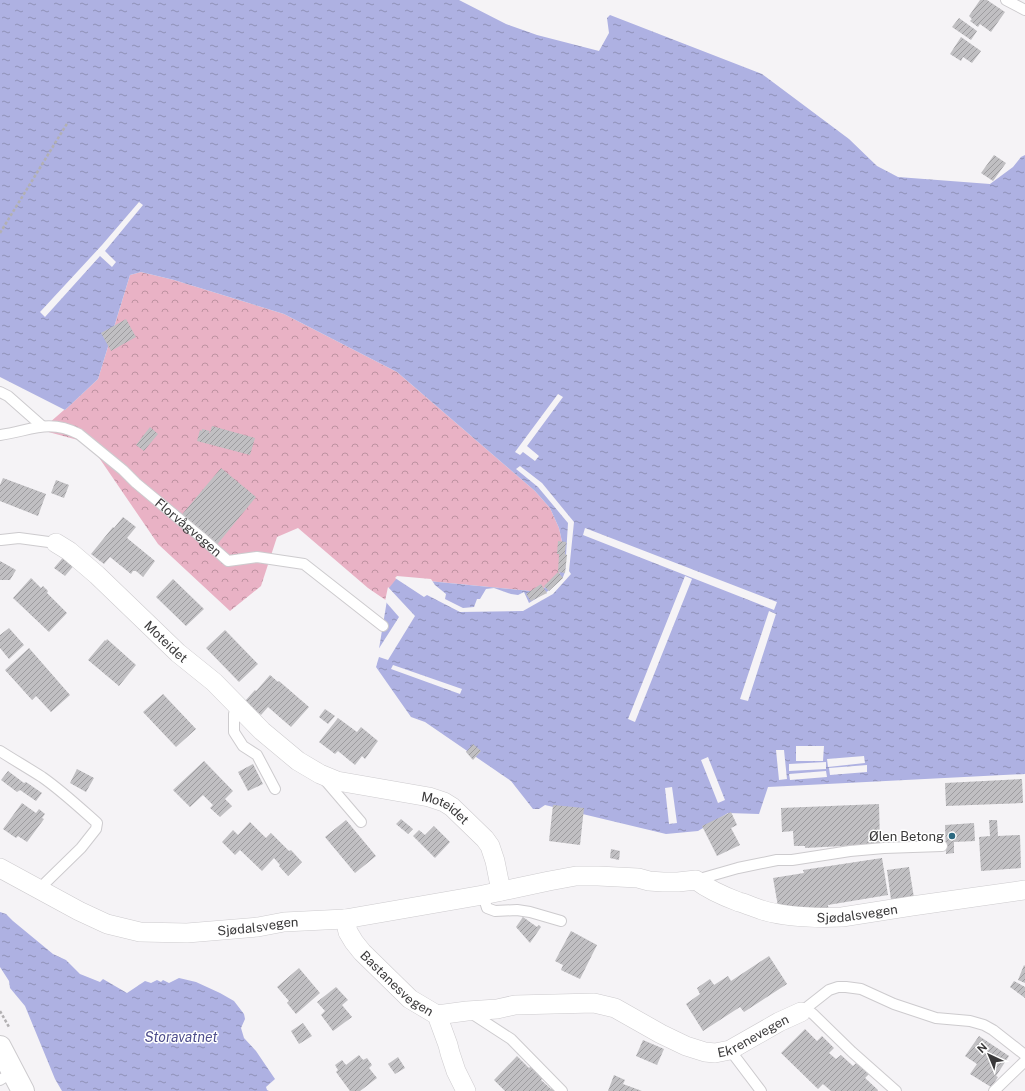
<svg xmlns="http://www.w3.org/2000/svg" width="1025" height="1091" viewBox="0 0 1025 1091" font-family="'Public Sans',sans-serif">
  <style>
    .forest { fill: url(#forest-crowns) }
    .water { fill: url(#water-ripples) }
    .pier { fill: #f5f3f6 }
    .building { fill: url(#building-hatch) }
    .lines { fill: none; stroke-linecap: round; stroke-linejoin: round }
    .lane-casing { stroke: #cdcbce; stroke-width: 12 }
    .street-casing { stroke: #cdcbce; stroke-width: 20 }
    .primary-casing { stroke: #cdcbce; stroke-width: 24 }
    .path { stroke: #b2b0b2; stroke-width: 2.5; stroke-dasharray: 3 2; stroke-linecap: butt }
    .lane { stroke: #fff; stroke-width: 10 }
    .street { stroke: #fff; stroke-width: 19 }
    .primary { stroke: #fff; stroke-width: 22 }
    .poi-dot { fill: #2c6980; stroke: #fff; stroke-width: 1.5 }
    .labels { text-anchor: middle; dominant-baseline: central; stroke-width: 3; stroke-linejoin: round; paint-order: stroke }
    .street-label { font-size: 13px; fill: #3a393a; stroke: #fff }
    .poi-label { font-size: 13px; fill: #3a393a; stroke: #fff; text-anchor: end }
    .water-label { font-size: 14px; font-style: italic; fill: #4e4e8c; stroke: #fff }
  </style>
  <defs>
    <pattern id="forest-crowns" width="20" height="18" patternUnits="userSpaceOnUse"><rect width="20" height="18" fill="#e9b2c5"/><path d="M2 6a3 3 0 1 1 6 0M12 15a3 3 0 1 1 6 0" fill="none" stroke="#be92a1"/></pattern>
    <pattern id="water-ripples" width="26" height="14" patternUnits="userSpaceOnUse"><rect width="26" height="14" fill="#aeb1e2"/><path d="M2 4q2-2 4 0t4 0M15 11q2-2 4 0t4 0" fill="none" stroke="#8f91b8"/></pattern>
    <pattern id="building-hatch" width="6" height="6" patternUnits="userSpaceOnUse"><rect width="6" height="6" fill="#c0bfc2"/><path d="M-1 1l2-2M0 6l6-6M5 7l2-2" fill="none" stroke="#9d9c9f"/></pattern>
  </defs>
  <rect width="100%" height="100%" fill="#f5f3f6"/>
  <path class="forest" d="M141 272 174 280 284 314 397 372 535 491 550 508 559 528 563 546 562 565 557 581 540 590 530 591 397 578 387 601 368 588 298 528 277 537 261 586 230 611 158 544 89 443 41 430 64 410H65L98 379 130 275Z"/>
  <path class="water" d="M0 0H459L506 24 537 35 599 51 609 33 607 18 610 15 762 74 849 139 877 166 898 177 990 184 1013 167 1021 157 1025 155V774L768 787 759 814 728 813 698 831 666 834 545 805 539 809H533L511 781 425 722 411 717 376 667 389 588 397 578 530 591 540 590 557 581 562 565 563 546 559 528 550 508 535 491 397 372 284 314 174 280 141 272 130 275 98 379 65 410 0 377Z
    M0 912 6 914 13 921 53 954 66 960 80 974 100 982 103 979 127 993 145 981 151 983 157 980 161 982 163 980 169 983 179 978 196 982 220 993 234 1001 244 1014 245 1019 241 1028 244 1038 256 1051 275 1079 266 1087 267 1090 269 1091H62L55 1079 25 1006 10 988 9 981 0 967Z"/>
  <path class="pier" d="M139 202 143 205 105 251 116 262 112 267 100 256 45 317 40 312 102 245Z
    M558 394 563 397 527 446 539 456 535 461 523 452 520 455 515 452Z
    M520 466 542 483 574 522 569 571 571 574 553 594 523 611 460 612 427 595 424 597 395 578 397 576 431 579 435 585 446 594 445 599 463 608 474 607 477 599H480L486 589 494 588 511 594 518 595 524 592 529 603 548 591 563 577 565 572 568 523 538 487 516 469Z
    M585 528 777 602 774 610 583 535Z
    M685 576 692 579 635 722 628 719Z
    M388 587 415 616 388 660 379 657 375 670 374 667 376 653 399 617 385 601Z
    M769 611 776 614 748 701 740 699Z
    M393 665 462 689 460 694 391 669Z
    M796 746H824L823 761H796Z
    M776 750H784L787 779 779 780Z
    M864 756 865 763 828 767 827 759Z
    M708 757 725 800 718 803 701 760Z
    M826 762V769L789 771V764Z
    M867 765V772L830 775 829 768Z
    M826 771 827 777 790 780 789 774Z
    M672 787 677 823 669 824 665 788Z"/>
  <path class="building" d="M980 0H987L1005 12 991 32 980 24 978 27 970 21 972 19 969 16Z
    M959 18 977 31 971 40 952 27Z
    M961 37 981 51 972 63 963 57 961 61 950 54Z
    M994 155 1006 163 993 181 981 173Z
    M126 319 136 337 111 351 101 333Z
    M212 426 255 438 250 455 197 441 200 430 202 431V429L210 431 209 433H210Z
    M150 427 158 434 144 451 136 445Z
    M221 468 256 497 215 547 179 518Z
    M3 478 46 494 38 516 0 501V485Z
    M56 480 69 485 64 498 51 493Z
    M123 517 136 527 127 538 155 561 143 577 136 571H133L131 574 110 557 104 564 91 554 113 527 114 528Z
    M558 541 566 542 565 554 567 555 565 573 558 572 559 554H557Z
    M66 554 76 563 65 576 54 568Z
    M0 561 16 570 10 580H0Z
    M558 572 563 578 549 591 544 586Z
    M31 578 41 588 43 586 48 591 47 593 67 613 49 632 13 598Z
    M173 579 204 609 186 626 156 597Z
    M541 584 547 593 531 601 526 594Z
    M9 628 24 645 9 659 0 648V635Z
    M225 630 258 664 239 682 206 648Z
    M107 639 136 665 119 686 88 660 105 640 106 641Z
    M29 648 70 695 51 712 36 696 32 700 5 670Z
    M270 675 278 682 279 681 309 707 291 727 268 707 261 715 245 701 255 690 256 691Z
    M163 694 196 729 176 747 143 712Z
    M325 709 335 716 328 724 319 717Z
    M338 718 357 732 361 727 378 741 365 759 362 756 355 765 338 751 335 754 319 742Z
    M473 744 481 751 473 760 466 752Z
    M204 761 233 791 225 799 232 806 220 817 210 808 213 805 203 795 190 807 173 790Z
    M253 764 263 784 248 791 238 772Z
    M77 769 94 778 86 792 70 783Z
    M8 771 24 783 26 782 42 793 36 801 20 790 17 792 1 780Z
    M1022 779 1023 803 946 806 945 783Z
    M22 803 36 813 39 809 45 814 42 818 44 819 27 842 18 836 16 838 3 829Z
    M879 804 880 844 805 848V846H794L793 831 782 832 781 808Z
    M553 805 584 808 580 845 549 841Z
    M731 812 737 825 731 828 740 845 717 856 702 826Z
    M401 819 413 829 408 834 396 824Z
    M346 820 376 856 355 873 325 837Z
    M989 820H997L998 836 1020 835 1021 868 981 871 979 837 990 836Z
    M250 822 266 838 271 833 289 851 291 850 302 862 288 876 279 866 280 865 274 858 262 871 240 850 235 855 222 842 233 830 238 835Z
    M974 823 975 841 954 842V853L946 854 945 825Z
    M434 826 450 842 435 858 413 836 419 830 425 835Z
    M611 849 620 851 619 860 610 858Z
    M882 858 888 895 828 905 829 912H779L773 878 804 873 803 870Z
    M909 867 915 904 892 907 887 870Z
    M523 917 537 927 539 925 541 927 530 943 516 927Z
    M571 931 597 945 580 979 561 970 563 965 555 961Z
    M769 956 787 984 744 1012 740 1007 703 1031 686 1004 700 994 697 988 710 979 714 985 728 976 731 981Z
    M1024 965 1025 966V983L1018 980Z
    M299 968 320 993 296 1014 287 1003 289 1001 277 987Z
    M1014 981 1025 987V998L1010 987Z
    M336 987 348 1000 342 1005 352 1017 333 1031 321 1015 325 1011 317 1002Z
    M303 1023 312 1036 299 1044 291 1031Z
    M805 1029 817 1041 822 1036 834 1048 829 1053 836 1059 841 1055 853 1066 858 1061 870 1073 865 1078 878 1090 877 1091H831L823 1084 818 1089 781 1053Z
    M979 1036 1009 1056 996 1076 998 1077 991 1087 970 1074 977 1064 965 1056Z
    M643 1040 664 1049 657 1065 636 1056Z
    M359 1055 363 1060 367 1058 372 1065 369 1068 377 1078 360 1091H350L336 1072 338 1070 335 1065 342 1060 346 1065Z
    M517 1056 529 1068 534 1063 546 1075 541 1080 551 1089 555 1084 560 1091H505L494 1080Z
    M398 1057 405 1068 395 1074 388 1064Z
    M614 1075 625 1080 623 1084 642 1091H608Z"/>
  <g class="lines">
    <g class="lane-casing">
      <g id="lane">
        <path d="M1006 0 1025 10"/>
        <path d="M0 392 8 396 42 426"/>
        <path id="s1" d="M0 435C30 431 48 418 79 434L123 470 136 483 201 537 228 561 257 557 304 564 383 626"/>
        <path d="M1 540 19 538 56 543"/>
        <path d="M238 707 234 714V732L243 746 257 755 275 789"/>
        <path d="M0 751C14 760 28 768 42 777 62 791 79 807 97 823L96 829 81 848 39 889"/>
        <path d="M325 780 361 822"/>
        <path d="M696 880 738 868 777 860H792L850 851 884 848 942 846"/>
        <path d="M483 895 487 908 495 911 517 910 530 912 561 921"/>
        <path d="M801 1012 829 990 838 987H846L861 989 894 1004 936 1018 970 1021 984 1025 993 1030 1025 1055"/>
        <path d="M801 1012 809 1011 813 1014 852 1052 896 1091"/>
        <path d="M471 1013 511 1039 562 1091"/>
        <path d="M730 1050 761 1091"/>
        <path d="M0 1080 13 1072"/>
        <path d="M994 1091 1025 1061"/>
      </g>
    </g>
    <g class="street-casing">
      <g id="street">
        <path id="s2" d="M56 543 69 551 97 575 178 653 214 682 262 731 298 761 320 774 337 781 429 797 444 802 452 807 485 839 490 846 495 861 501 891"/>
        <path id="s3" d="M0 868 79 911 107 924 140 932 187 933 258 927 284 922 345 919 483 895 549 881 576 876H598L638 878 649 881 663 882H678L696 880C709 890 723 896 739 902 747 904 755 908 762 910 785 917 818 918 842 917L912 906 1025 890"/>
        <path id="s4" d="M345 919 348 932 354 942 362 952 410 999 437 1015 448 1045 450 1053 456 1071 466 1091"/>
        <path id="s5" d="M437 1015 467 1011 497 1009 515 1005 594 1003 615 1008 661 1034 686 1046 705 1052 715 1053 730 1050 779 1022 801 1012"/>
      </g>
    </g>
    <g class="primary-casing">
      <path id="primary" d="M0 1047 23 1091"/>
    </g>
    <path class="path" d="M0 233 68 122
      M0 1011 9 1027"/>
    <use href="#lane" class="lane"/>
    <use href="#street" class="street"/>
    <use href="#primary" class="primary"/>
  </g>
  <circle class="poi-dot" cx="952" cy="836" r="4"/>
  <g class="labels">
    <g class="street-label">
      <text stroke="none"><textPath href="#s1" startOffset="225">Florvågvegen</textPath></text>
      <text stroke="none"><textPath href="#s2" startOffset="148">Moteidet</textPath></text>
      <text stroke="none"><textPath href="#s2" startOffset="483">Moteidet</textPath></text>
      <text stroke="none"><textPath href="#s3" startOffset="885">Sjødalsvegen</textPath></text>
      <text stroke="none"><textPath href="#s3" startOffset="273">Sjødalsvegen</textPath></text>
      <text stroke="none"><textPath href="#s4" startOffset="85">Bastanesvegen</textPath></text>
      <text stroke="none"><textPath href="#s5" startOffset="332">Ekrenevegen</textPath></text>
    </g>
    <g class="poi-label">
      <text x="944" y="836">Ølen Betong</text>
    </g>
    <g class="water-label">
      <text x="181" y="1037">Storavatnet</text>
    </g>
  </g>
  <g transform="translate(989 1055) rotate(316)" stroke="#ffffff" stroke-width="3" paint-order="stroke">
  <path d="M0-3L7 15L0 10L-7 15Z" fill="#3a393a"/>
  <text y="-6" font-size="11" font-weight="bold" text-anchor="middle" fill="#3a393a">N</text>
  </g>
</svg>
